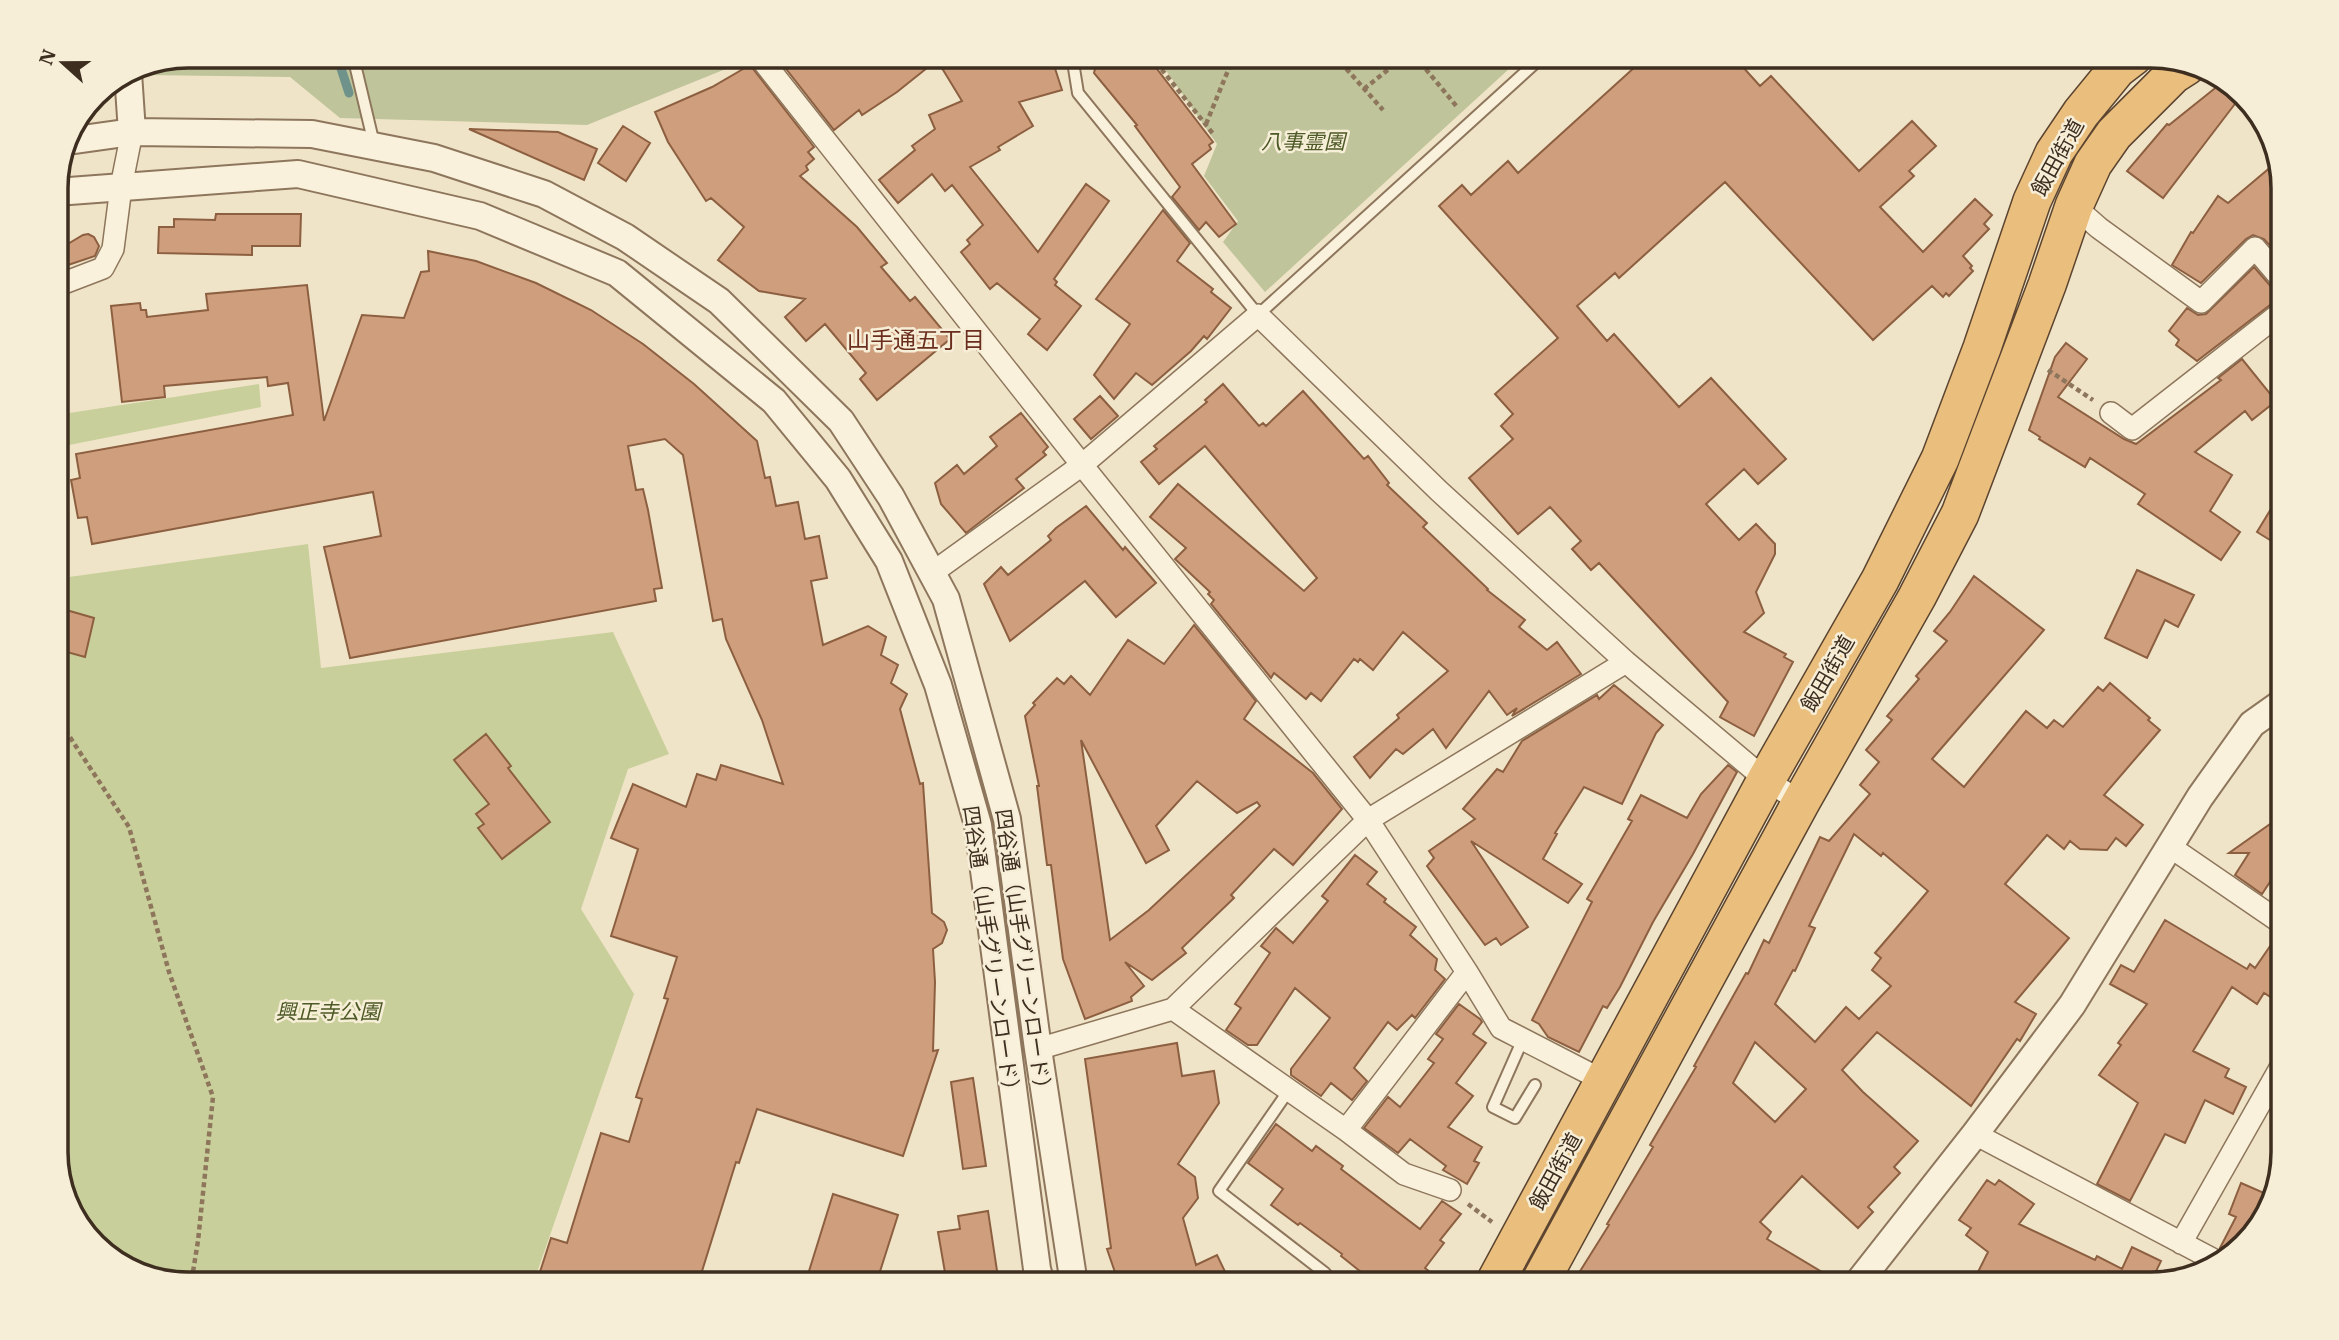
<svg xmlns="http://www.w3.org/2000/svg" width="2339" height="1340" viewBox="0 0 2339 1340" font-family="'IBM Plex Serif','Noto Sans JP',serif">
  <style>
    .green { fill: #c9cf9b }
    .cemetery { fill: #bfc49a }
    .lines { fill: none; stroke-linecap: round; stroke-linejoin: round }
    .stream { stroke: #6f938a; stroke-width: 9 }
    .building { fill: #cf9f7d; stroke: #8d5f41; stroke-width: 2; fill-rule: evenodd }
    .service-casing { stroke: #8d765c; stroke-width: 14 }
    .minor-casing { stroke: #8d765c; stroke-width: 24 }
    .tertiary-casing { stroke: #8d765c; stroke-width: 30 }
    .trunk-casing { stroke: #5b4430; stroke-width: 40 }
    .path { stroke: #8d765c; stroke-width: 4.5; stroke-dasharray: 5 3.5; stroke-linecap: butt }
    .service { stroke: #faf1dc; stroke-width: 10 }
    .minor { stroke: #faf1dc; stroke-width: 21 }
    .tertiary { stroke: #faf1dc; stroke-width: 26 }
    .trunk { stroke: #eabe7c; stroke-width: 37 }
    .labels { text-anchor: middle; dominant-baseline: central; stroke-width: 5; stroke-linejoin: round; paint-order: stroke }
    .park-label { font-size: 21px; font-style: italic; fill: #4d5a26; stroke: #f7eed8 }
    .street-label { font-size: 21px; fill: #3d2e20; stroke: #f7eed8 }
    .neighbourhood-label { font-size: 23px; fill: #6b2e1e; stroke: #f7eed8 }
    .rim { fill: none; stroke: #3d2e20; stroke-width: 3.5 }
  </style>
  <rect width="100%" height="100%" fill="#f0e4c8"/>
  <path class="green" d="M259 384 261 407 59 447 69 577 308 544 321 668 613 632 669 754 628 769 581 909 634 994 533 1284H189L123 1266 78 1225 56 1160V415Z"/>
  <path class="cemetery" d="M189 56H758L587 125 340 118 290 77 146 75 145 65Z
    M1156 56H1519L1521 58 1265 292 1223 242 1238 221 1204 176 1217 144Z"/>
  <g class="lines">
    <path class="stream" d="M337 56 349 93"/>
  </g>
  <path class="building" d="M776 56H1051L1062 90 1019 102 1033 126 998 147 1000 150 970 167 1038 252 1086 184 1109 201 1054 279 1057 282 1055 285 1081 306 1047 350 1028 334 1040 319 997 283 990 289 961 252 970 244 967 240 983 225 952 185 945 191 932 174 898 203 879 180 915 150 912 146 935 129 929 115 962 101 937 60 897 92 862 115 859 110 834 130Z
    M1098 56H1147L1213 142 1209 145 1211 149 1192 164 1236 224 1219 237 1206 222 1199 230 1172 197 1180 187 1135 126 1137 125 1094 73Z
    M1647 56H1733L1760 86 1771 76 1859 171 1912 121 1936 146 1909 171 1914 176 1880 207 1923 252 1975 199 1992 215 1984 224 1989 229 1963 256 1972 266 1970 268 1973 271 1949 296 1946 293 1943 297 1932 286 1873 340 1725 182 1619 278 1615 273 1577 306 1607 341 1614 334 1679 407 1711 378 1786 459 1758 484 1744 469 1706 504 1739 540 1756 524 1775 544V554L1756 592 1764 613 1744 632 1786 654 1784 657 1793 662 1754 736 1720 717 1728 702 1599 563 1591 570 1572 549 1581 541 1550 507 1518 534 1469 478 1513 439 1501 426 1513 414 1495 394 1558 338 1439 206 1462 185 1471 195 1508 161 1518 173Z
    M750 65 814 147 808 152 814 159 806 166 808 170 800 176 857 227 887 263 881 267 910 301 915 297 950 339 877 400 860 379 866 373 825 324 806 341 785 317 805 299 759 291 718 260 744 227 711 198 706 201 668 142 655 112 712 87Z
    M2224 81 2241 96 2163 198 2127 171 2167 124 2169 125Z
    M623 126 650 143 626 181 598 163Z
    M469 129 558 132 597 149 584 180Z
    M2272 166 2283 180V260L2264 239 2253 235 2246 239 2201 283 2172 265 2191 232 2193 233 2218 196 2228 203Z
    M1163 210 1190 243 1177 261 1213 289 1211 292 1231 308 1207 339 1204 336 1191 351 1152 385 1136 373 1114 399 1094 375 1130 324 1096 299Z
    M216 214H301L300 246H252V255L158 253 159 227H174V219L215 220Z
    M88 234 94 237 99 246 95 256 56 269V251L83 235Z
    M428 251 476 261 536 283 591 310 643 344 694 384 757 441 765 478 770 477 776 506 798 502 805 539 819 536 827 578 811 581 823 645 868 626 886 637 881 655 898 665 891 683 907 694 900 709 920 784 923 783 932 913 944 922 947 930 942 943 933 949 935 982 933 1051 938 1050 903 1156 757 1109 739 1163 736 1162 698 1284H558L538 1278 551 1238 567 1243 601 1133 629 1142 642 1099 636 1097 668 999 664 998 677 957 611 936 638 849 611 838 633 784 686 807 697 774 716 780 721 765 783 784 762 720 726 639 722 619 713 621 683 455 665 439 628 446 636 490 643 489 648 510 662 588 654 589 656 601 350 658 324 547 381 536 373 492 92 544 87 517 78 518 71 480 80 478 76 454 293 415 288 383 268 386 267 377 164 386 165 397 122 402 111 306 140 303 141 310H146L147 317 208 310 206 294 307 285 324 421 362 315 404 318 421 272 429 271Z
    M2254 267 2273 289 2283 295 2197 361 2176 345 2179 340 2169 331 2187 308 2198 315 2206 314Z
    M2066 343 2087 359 2058 397 2124 439 2136 444 2221 380 2218 378 2242 359 2276 401 2252 420 2245 411 2195 452 2232 475 2210 511 2240 532 2221 560 2138 504 2145 494 2090 458 2085 467 2039 439 2040 437 2029 430 2055 357Z
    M1223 384 1259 426 1263 423 1266 426 1303 391 1364 459 1368 456 1389 483 1387 485 1427 523 1423 527 1488 589 1487 590 1525 620 1519 627 1547 650 1557 642 1581 674 1512 716 1517 708 1507 715 1489 691 1446 748 1433 729 1403 754 1396 749 1370 778 1354 757 1399 718 1397 715 1448 671 1403 632 1373 670 1360 659 1358 662 1354 659 1321 701 1311 693 1306 699 1274 673 1271 678 1211 604 1214 600 1208 594 1210 592 1175 559 1186 548 1150 517 1178 484 1304 591 1317 578 1205 446 1159 484 1141 462 1157 449 1154 446 1207 402 1205 400Z
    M1100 396 1118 416 1091 439 1074 419Z
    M1021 413 1048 447 1043 452 1046 455 1016 479 1024 488 966 533 941 504 935 483 957 465 964 474 997 446 990 437Z
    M2283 489V548L2257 532Z
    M1086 506 1123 550 1125 547 1156 583 1116 617 1085 581 1010 641 984 584 1001 567 1008 575 1051 540 1048 536 1056 528Z
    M2137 570 2194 595 2178 627 2165 620 2147 658 2105 638Z
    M1974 576 2044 630 1932 759 1964 787 2026 711 2047 728 2054 720 2063 727 2098 687 2103 691 2110 683 2150 718 2148 720 2160 730 2104 795 2143 825 2126 846 2116 838 2107 850 2080 849 2070 841 2064 849 2047 835 2005 884 2069 938 2015 1002 2036 1014 2020 1041 2017 1039 1971 1106 1877 1032 1842 1070 1863 1092 1918 1141 1894 1167 1900 1173 1868 1207 1873 1212 1858 1228 1802 1176 1760 1222 1771 1232 1767 1239 1842 1284H1572L1609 1225 1607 1224 1653 1147 1650 1145 1696 1067 1694 1066 1746 973 1748 974 1764 940 1769 943 1820 837 1829 841 1870 794 1860 785 1879 762 1866 750 1892 720 1887 716 1919 679 1916 676 1947 641 1934 631 1950 612ZM1854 834 1881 856 1883 853 1928 891 1875 953 1881 958 1872 970 1891 986 1859 1019 1846 1007 1815 1042 1775 1004 1793 970 1795 971 1815 928 1809 926ZM1755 1042 1806 1089 1775 1122 1733 1083Z
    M56 607 94 618 85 657 56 649Z
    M1194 625 1256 701 1244 719 1313 773 1342 809 1293 865 1274 849 1231 895 1234 898 1182 948 1186 953 1152 980 1125 962 1144 986 1131 997 1132 1001 1085 1019 1063 959 1051 865H1047L1037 786H1039L1025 716 1035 705 1033 703 1057 678 1064 684 1071 676 1090 695 1128 640 1164 664ZM1081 740 1146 863 1169 850 1156 826 1197 781 1237 813 1257 802 1260 806 1149 910 1110 940Z
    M1614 685 1663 725 1656 733 1622 804 1584 787 1555 833 1557 834 1543 859 1582 884 1568 903 1471 841 1528 927 1501 945 1496 938 1485 945 1427 866 1434 858 1429 851 1475 819 1463 809 1497 769 1503 772 1522 741 1597 695 1599 699Z
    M486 734 511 766 508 768 550 822 502 859 478 828 484 824 476 814 489 804 454 760Z
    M1728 765 1737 772 1693 854 1653 922 1620 987 1607 1008 1603 1006 1579 1052 1548 1037 1539 1024 1532 1020 1592 902 1587 899 1632 821 1628 819 1641 795 1687 818 1701 794Z
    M2283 815V862L2262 894 2235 875 2249 853H2229Z
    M1355 855 1377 872 1367 884 1386 899 1384 902 1416 927 1410 935 1437 959 1435 970 1445 979 1415 1018 1412 1015 1397 1030 1388 1022 1354 1068 1367 1081 1352 1100 1331 1083 1321 1096 1291 1075V1069L1330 1018 1295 988 1257 1045H1248L1226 1030 1241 1008 1235 1004 1270 953 1261 946 1276 928 1293 943 1328 901 1322 896Z
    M2165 920 2247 969 2250 964 2255 968 2277 936 2283 937V1005L2264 993 2257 1004 2232 987 2193 1051 2229 1069 2225 1077 2246 1087 2233 1114 2205 1100 2185 1143 2165 1134 2130 1201 2097 1184 2138 1103 2099 1075 2121 1045 2118 1043 2147 1004 2110 984 2121 965 2134 972Z
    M1459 1004 1480 1019 1482 1022 1473 1034 1486 1043 1456 1083 1473 1096 1448 1127 1482 1147 1474 1161 1479 1163 1467 1184 1443 1170 1446 1166 1410 1139 1398 1153 1364 1128 1388 1097 1400 1107 1434 1063 1428 1059 1443 1039 1436 1034Z
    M1177 1043 1182 1076 1214 1071 1219 1103 1178 1164 1195 1177 1198 1198 1183 1218 1196 1265 1217 1255 1231 1284H1119L1107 1249 1111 1248 1085 1059Z
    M973 1078 986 1166 963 1169 951 1082Z
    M1276 1124 1312 1151 1316 1146 1343 1166 1341 1169 1420 1229 1442 1201 1461 1214 1440 1240 1444 1243 1425 1268 1445 1284H1376L1341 1256 1342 1254 1300 1223 1298 1225 1271 1205 1283 1189 1248 1163Z
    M1987 1180 1995 1185 1999 1180 2034 1204 2019 1224 2095 1260 2097 1256 2122 1269 2132 1247 2161 1261 2150 1284H1972L1988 1252 1966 1235 1971 1228 1959 1220Z
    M2241 1183 2271 1196 2265 1217 2229 1254 2220 1248 2236 1217 2229 1214Z
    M833 1194 898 1215 876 1284H805Z
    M988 1211 999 1284H947L938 1232 960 1229 958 1216Z"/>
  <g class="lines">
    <g class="service-casing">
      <path id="service" d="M353 56 374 144
        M1072 56 1078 93 1258 315 1543 56
        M1523 1039 1493 1107 1515 1118 1535 1085
        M1289 1090 1219 1191 1325 1273 1317 1284"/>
    </g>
    <g class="minor-casing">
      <path id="minor" d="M762 60 1082 465 1368 820 1467 972 1346 1130
        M2074 206 2099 228 2201 302 2255 248 2283 281
        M56 286 103 268 113 249 121 187 132 132
        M2111 413 2132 429 2283 311
        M932 573 1082 465 1258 315 1439 491 1626 662 1766 780 1801 802
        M2169 846 2283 924
        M1467 972 1501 1028 1604 1081
        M1173 1009 1346 1130 1404 1174 1450 1190
        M1038 1049 1173 1009 1368 820 1626 662
        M1975 1134 2220 1263
        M2181 1243 2283 1063"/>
    </g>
    <g class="tertiary-casing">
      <path id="tertiary" d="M128 73 132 132
        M75 140 132 132 312 134 434 158 544 194 625 237 719 301 841 421 891 497 946 599 1007 819 1038 1049 1074 1284
        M56 192 298 174 480 216 617 273 774 401 838 479 889 561 938 685 978 825 1037 1269 1041 1284
        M1857 1284 1975 1134 2072 1005 2200 797 2252 724 2283 702"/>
    </g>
    <g class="trunk-casing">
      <path id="trunk" d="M1494 1284 1766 780 1880 580 1940 459 1982 348 2032 201 2054 153 2081 113 2117 69 2134 56
        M1539 1284 1801 802 1917 597 1960 514 2047 285 2074 206 2093 164 2114 134 2173 75 2187 66"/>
    </g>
    <path class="path" d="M1151 56 1214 135
      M1335 56 1383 110
      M1415 56 1458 108
      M1364 89 1405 56
      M1206 124 1234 56
      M2048 370 2093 400
      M56 716 129 827 169 972 213 1097 198 1241 191 1284
      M1468 1204 1492 1222"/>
    <use href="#service" class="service"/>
    <use href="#minor" class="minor"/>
    <use href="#tertiary" class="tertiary"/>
    <use href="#trunk" class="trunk"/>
  </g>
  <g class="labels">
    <g class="park-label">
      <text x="1303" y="141">八事霊園</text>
      <text x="328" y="1011">興正寺公園</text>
    </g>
    <g class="street-label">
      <text transform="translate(2057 157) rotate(-61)">飯田街道</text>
      <text transform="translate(1827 673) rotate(-60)">飯田街道</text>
      <text transform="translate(992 953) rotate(82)">四谷通 （山手グリーンロード）</text>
      <text transform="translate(1024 954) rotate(82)">四谷通（山手グリーンロード）</text>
      <text transform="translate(1555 1171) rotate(-61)">飯田街道</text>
    </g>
    <g class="neighbourhood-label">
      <text x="916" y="339">山手通五丁目</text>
    </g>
  </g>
  <path d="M0 0H2339V1340H0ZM188 68H2151A120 120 0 0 1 2271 188V1152A120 120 0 0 1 2151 1272H188A120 120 0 0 1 68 1152V188A120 120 0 0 1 188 68Z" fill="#f7eed8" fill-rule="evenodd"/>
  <path class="rim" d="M188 68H2151A120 120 0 0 1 2271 188V1152A120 120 0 0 1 2151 1272H188A120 120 0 0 1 68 1152V188A120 120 0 0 1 188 68Z"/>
  <g transform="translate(63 63) rotate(291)" stroke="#f7eed8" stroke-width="5" paint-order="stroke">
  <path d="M0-5L12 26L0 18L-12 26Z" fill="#3d2e20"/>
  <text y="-10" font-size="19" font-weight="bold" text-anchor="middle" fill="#3d2e20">N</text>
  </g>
</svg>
